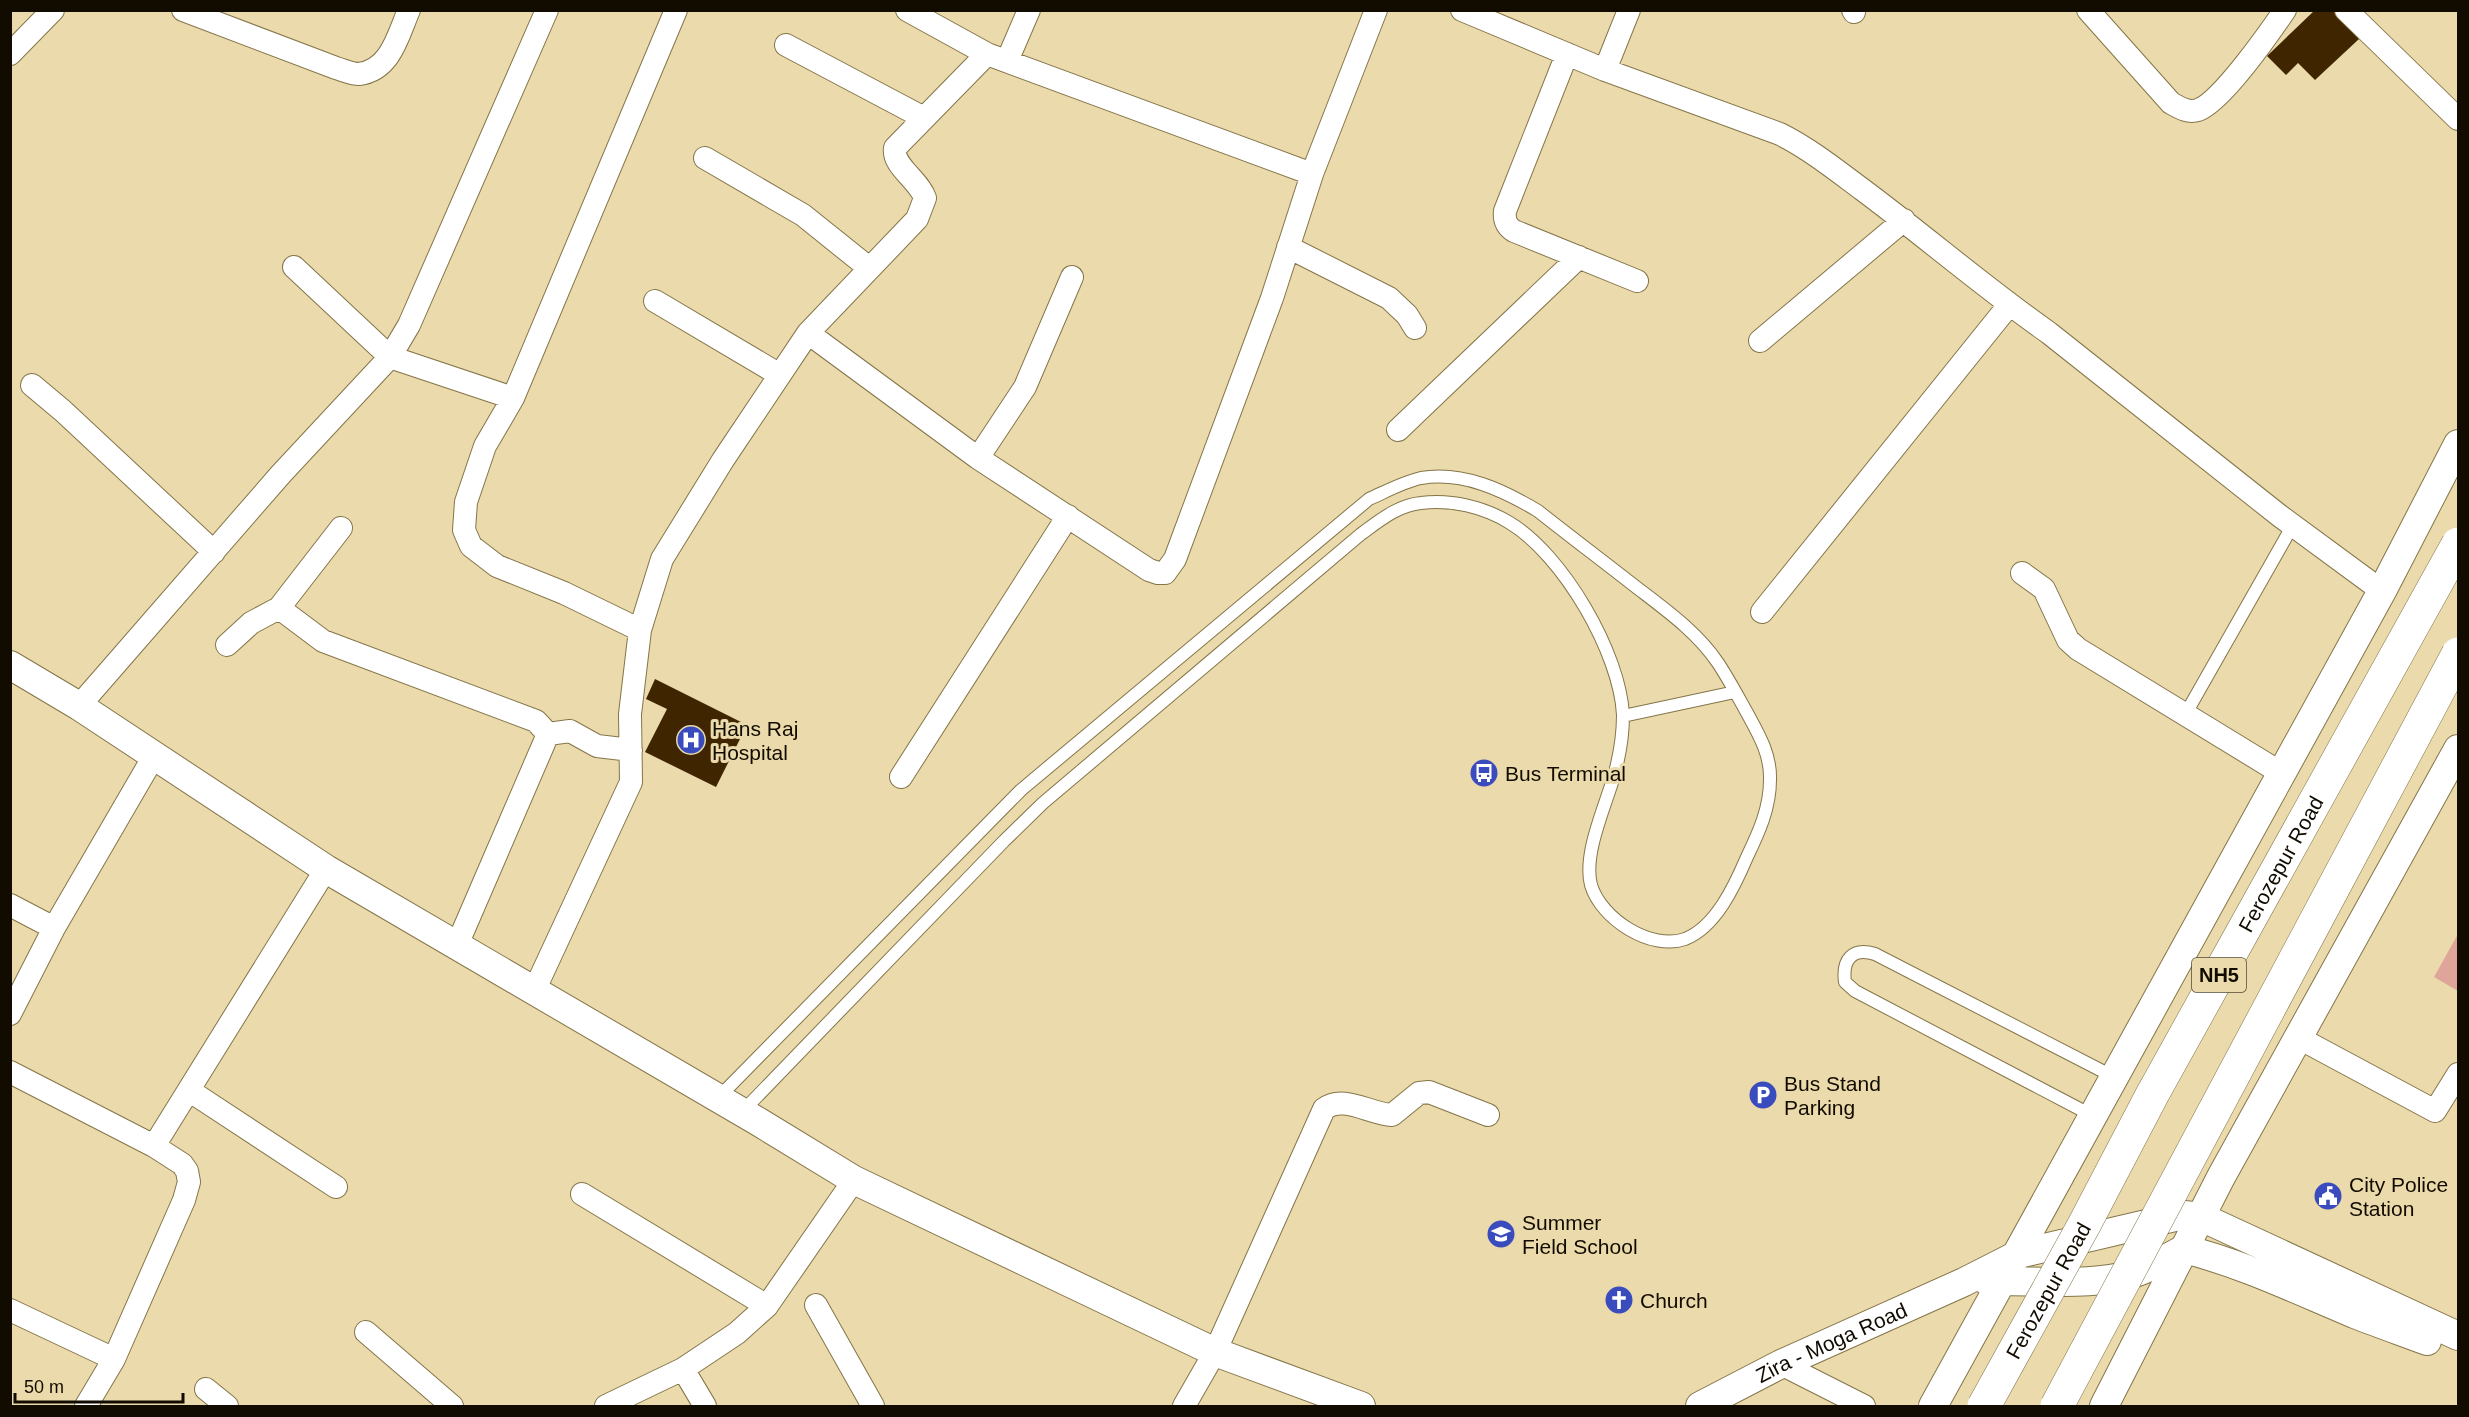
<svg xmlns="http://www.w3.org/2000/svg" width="2469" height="1417" viewBox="0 0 2469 1417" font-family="Arial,sans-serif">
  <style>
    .green { fill: #dfa59a }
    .building { fill: #402600 }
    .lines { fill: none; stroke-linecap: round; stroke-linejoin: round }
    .service-casing { stroke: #847549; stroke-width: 14 }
    .minor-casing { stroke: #847549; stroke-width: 24 }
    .tertiary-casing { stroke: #847549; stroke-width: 30 }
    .service { stroke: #fff; stroke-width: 12 }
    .minor { stroke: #fff; stroke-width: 22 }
    .tertiary { stroke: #fff; stroke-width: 28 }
    .trunk-bridge-casing { stroke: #847549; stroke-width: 34; stroke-linecap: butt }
    .trunk-bridge { stroke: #fff; stroke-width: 33 }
    .labels { text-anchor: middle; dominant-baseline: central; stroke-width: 6; stroke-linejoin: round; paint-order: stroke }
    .shield { fill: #ebdaab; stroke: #524933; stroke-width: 1.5 }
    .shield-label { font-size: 20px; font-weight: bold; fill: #110b00 }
    .poi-label { font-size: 21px; fill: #110b00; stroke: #ebdaab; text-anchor: start }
    .street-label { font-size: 21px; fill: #110b00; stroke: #ebdaab }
  </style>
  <rect width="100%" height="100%" fill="#ebdaab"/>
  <path class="green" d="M2458 934V991L2434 977Z"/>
  <path class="building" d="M2315 10H2333L2359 39 2315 80 2298 63 2286 75 2267 56Z
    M655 679 747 725 716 787 645 752 667 709 646 699Z"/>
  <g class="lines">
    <g class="service-casing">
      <path id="service" d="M2185 715 2293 525
        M1623 716 1735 692
        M718 1098 1021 790 1369 499C1385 492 1403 482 1421 478 1463 471 1503 490 1538 511 1571 537 1604 562 1636 587 1666 610 1697 632 1718 663 1728 678 1737 695 1746 711 1758 733 1771 754 1770 780 1770 808 1759 832 1747 857 1735 885 1716 927 1685 939 1651 951 1601 919 1591 885 1583 854 1605 807 1614 776 1619 758 1623 735 1623 715 1620 653 1563 555 1510 523 1484 507 1451 499 1421 503 1398 505 1379 521 1361 534L1043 803 1004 841 742 1112
        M2093 1116 1855 991 1845 982C1842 960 1852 947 1875 954L2114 1077"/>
    </g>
    <g class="minor-casing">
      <path id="minor" d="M183 10 336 68C343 70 352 74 359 74 391 70 398 35 409 10
        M907 10 987 54
        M1462 10 1605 70 1780 134C1810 149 1836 170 1863 190 1926 237 1985 288 2049 333L2280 516 2382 591
        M1853 10 1854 12
        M2088 10 2171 103C2180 108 2188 113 2198 110 2221 102 2270 32 2285 10
        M2346 10 2458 119
        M786 45 924 118
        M10 54 53 10
        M1567 54 1505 211C1504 220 1506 226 1514 231L1637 281
        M1007 61 1029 10
        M1605 70 1629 10
        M705 158 803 215 869 268
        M1288 247 1389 298 1407 315 1415 328
        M294 267 390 357 409 325 547 10
        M655 301 780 375
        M808 333 917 219 925 198C919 180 892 166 895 148L987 54 1312 174
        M1760 341 1904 220
        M32 385 63 411 214 552
        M513 398 485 446 466 502 464 530 471 546 497 566 564 593 640 630
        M1398 430 1579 257
        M978 458 1025 387 1072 277
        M2022 573 2044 589 2068 640 2078 649 2281 773
        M279 608 323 641 536 721 548 734
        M1762 612 2009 305
        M227 645 251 623 279 608 341 528
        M79 706 281 474 390 357 513 398 676 10
        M548 734 570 731 597 746 631 750
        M901 777 1068 516
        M10 905 54 928
        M457 945 548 734
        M534 991 631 782 630 714 640 630 662 559 723 460 808 333 978 458 1149 570 1158 573H1165L1175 559 1272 298 1312 174 1376 10
        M10 1014 54 928 154 756
        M2299 1038 2435 1111 2458 1074
        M10 1072 154 1146 182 1164 187 1171 189 1182 184 1200 114 1359 86 1406
        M190 1091 336 1187
        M154 1146 326 869
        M582 1194 767 1306
        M816 1305 873 1406
        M10 1310 114 1359
        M366 1332 452 1406
        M1781 1364 1864 1406
        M683 1369 705 1406
        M206 1389 227 1406
        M606 1406 683 1369 737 1333 767 1306 854 1180
        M1184 1406 1215 1352 1324 1109C1343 1094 1370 1114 1392 1115L1419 1093 1429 1092 1488 1115"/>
    </g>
    <g class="tertiary-casing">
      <g id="tertiary">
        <path d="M10 665 79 706 326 869 759 1122 854 1180 1215 1352 1361 1406"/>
        <path d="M1987 1281C2031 1280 2078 1286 2121 1277 2143 1272 2164 1260 2184 1249 2244 1264 2299 1291 2357 1315 2380 1324 2403 1332 2427 1341"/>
        <path id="s1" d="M1700 1406 1781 1364 1964 1282 2019 1254 2184 1215 2201 1217 2458 1336"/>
        <path d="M1933 1406 2382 591 2458 444"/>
        <path d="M2104 1406 2221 1177 2458 749"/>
      </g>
    </g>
    <use href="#service" class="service"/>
    <use href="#minor" class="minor"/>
    <use href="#tertiary" class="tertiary"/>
    <g class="trunk-bridge-casing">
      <g id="trunk-bridge">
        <path id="s2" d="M1984 1406 2084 1225 2152 1095 2458 544"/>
        <path d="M2057 1406 2458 654"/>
      </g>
    </g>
    <use href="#trunk-bridge" class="trunk-bridge"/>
  </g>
  <defs>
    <g id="hospital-disc" transform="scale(1.5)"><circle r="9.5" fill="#3a4bbe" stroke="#ebdaab"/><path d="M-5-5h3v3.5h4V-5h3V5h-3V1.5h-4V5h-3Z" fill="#fff"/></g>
    <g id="bus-disc" transform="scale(1.5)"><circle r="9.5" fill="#3a4bbe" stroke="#ebdaab"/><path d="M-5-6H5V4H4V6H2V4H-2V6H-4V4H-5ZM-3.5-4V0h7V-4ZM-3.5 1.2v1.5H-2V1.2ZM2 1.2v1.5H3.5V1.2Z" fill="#fff"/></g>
    <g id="parking-disc" transform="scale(1.5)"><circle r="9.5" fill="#3a4bbe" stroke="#ebdaab"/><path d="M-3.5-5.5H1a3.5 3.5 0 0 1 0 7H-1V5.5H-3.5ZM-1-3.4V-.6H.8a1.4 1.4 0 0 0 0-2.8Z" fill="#fff"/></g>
    <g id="civic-disc" transform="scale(1.5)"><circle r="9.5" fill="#3a4bbe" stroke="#ebdaab"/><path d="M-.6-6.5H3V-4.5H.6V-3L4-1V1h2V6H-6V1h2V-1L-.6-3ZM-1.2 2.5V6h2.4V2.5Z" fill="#fff"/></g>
    <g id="school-disc" transform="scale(1.5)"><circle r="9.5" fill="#3a4bbe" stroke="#ebdaab"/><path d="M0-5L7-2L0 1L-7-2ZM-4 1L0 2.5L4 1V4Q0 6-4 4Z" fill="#fff"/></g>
    <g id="church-disc" transform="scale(1.5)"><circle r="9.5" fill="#3a4bbe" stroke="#ebdaab"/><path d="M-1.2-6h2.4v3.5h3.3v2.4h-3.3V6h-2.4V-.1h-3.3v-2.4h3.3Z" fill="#fff"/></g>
  </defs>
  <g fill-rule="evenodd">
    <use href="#hospital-disc" x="691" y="740"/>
    <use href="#bus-disc" x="1484" y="773"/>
    <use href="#parking-disc" x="1763" y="1095"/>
    <use href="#civic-disc" x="2328" y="1196"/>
    <use href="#school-disc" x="1501" y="1234"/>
    <use href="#church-disc" x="1619" y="1300"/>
  </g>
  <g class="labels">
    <rect class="shield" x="2192" y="958" width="54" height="34" rx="4.5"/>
    <g class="shield-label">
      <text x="2219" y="975">NH5</text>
    </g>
    <g class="poi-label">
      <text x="712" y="728">Hans Raj<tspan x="712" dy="24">Hospital</tspan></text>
      <text x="1505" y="773">Bus Terminal</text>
      <text x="1784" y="1083">Bus Stand<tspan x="1784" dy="24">Parking</tspan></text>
      <text x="2349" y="1184">City Police<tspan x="2349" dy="24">Station</tspan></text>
      <text x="1522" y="1222">Summer<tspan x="1522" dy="24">Field School</tspan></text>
      <text x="1640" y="1300">Church</text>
    </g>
    <g class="street-label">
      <text stroke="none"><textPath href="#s2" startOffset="618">Ferozepur Road</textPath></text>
      <text stroke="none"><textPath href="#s2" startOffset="132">Ferozepur Road</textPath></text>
      <text stroke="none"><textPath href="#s1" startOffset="146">Zira - Moga Road</textPath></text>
    </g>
  </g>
  <rect width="2469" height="1417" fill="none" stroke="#110b00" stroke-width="24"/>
  <path d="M15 1393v9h168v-9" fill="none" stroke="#110b00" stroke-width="3"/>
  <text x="24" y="1393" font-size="18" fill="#110b00" stroke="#ebdaab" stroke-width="4.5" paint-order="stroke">50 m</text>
</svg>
